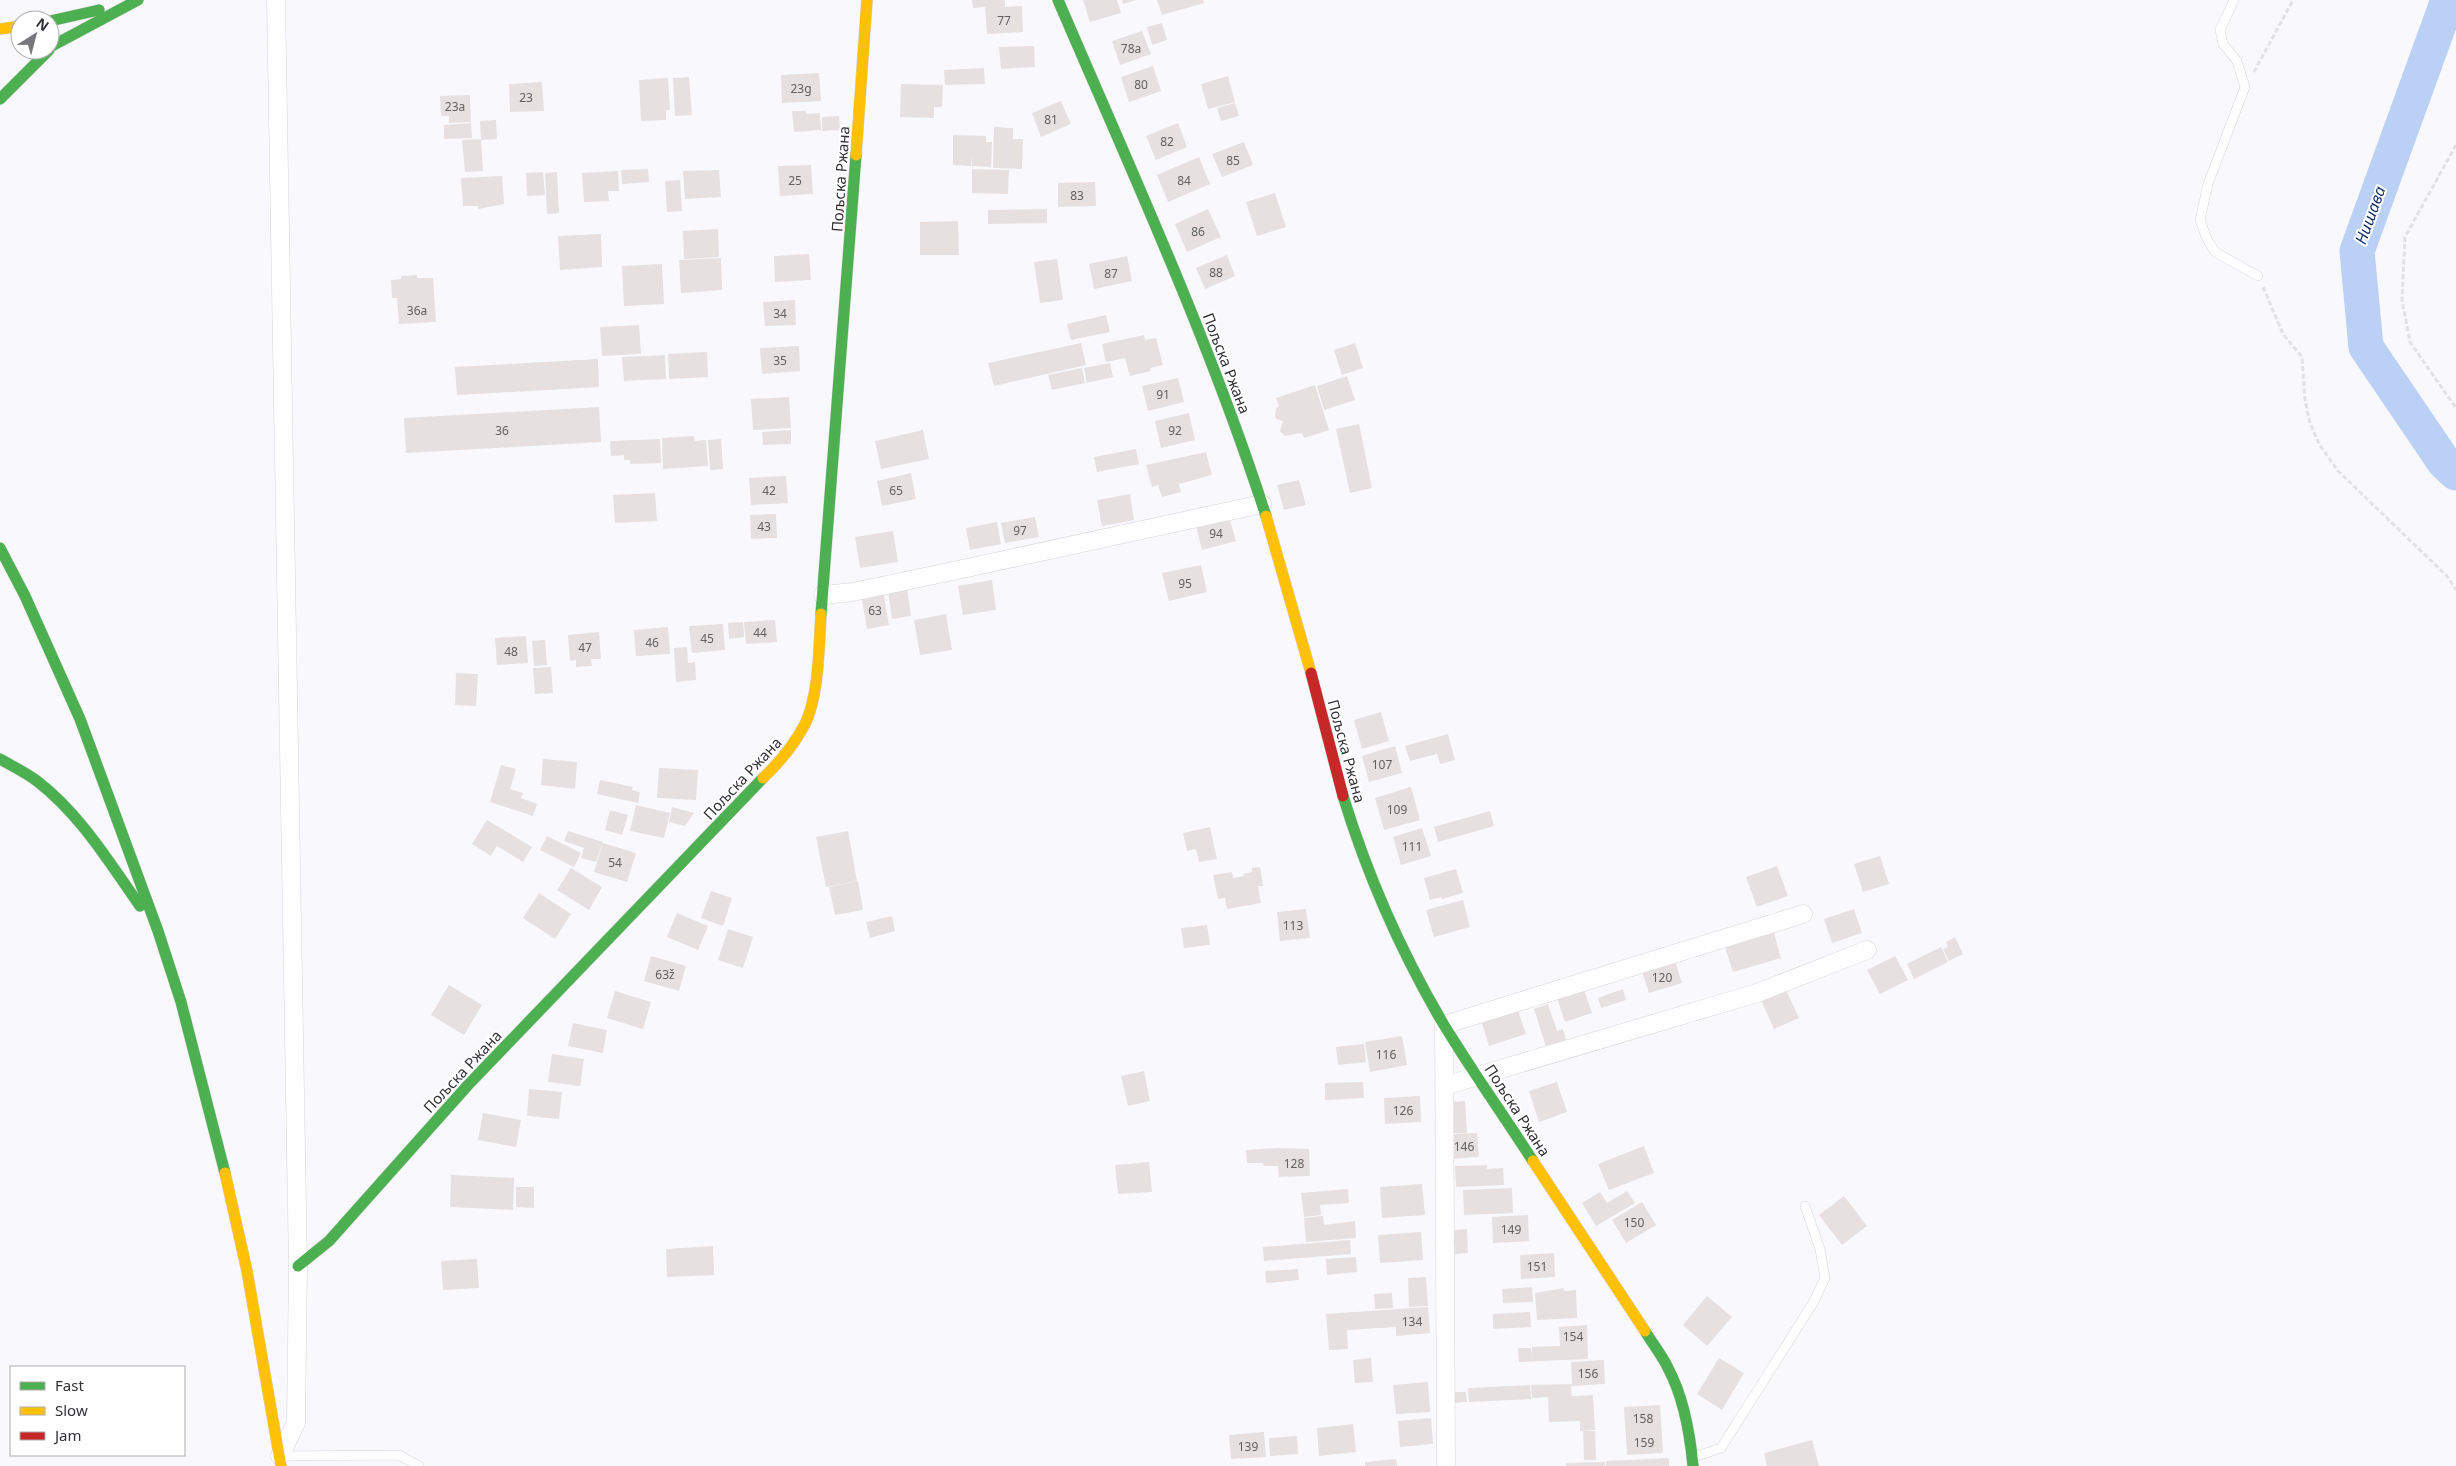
<svg xmlns="http://www.w3.org/2000/svg" width="2456" height="1466" viewBox="0 0 2456 1466" font-family="'Noto Sans',sans-serif">
  <style>
    .lines { fill: none; stroke-linecap: round; stroke-linejoin: round }
    .river { stroke: #bbd0f5; stroke-width: 35 }
    .building { fill: #e6e0e0 }
    .lane-casing { stroke: #d6d6d9; stroke-width: 10 }
    .street-casing { stroke: #d6d6d9; stroke-width: 19 }
    .fast-casing { stroke: #d6d6d9; stroke-width: 12 }
    .slow-casing { stroke: #d6d6d9; stroke-width: 12 }
    .jam-casing { stroke: #d6d6d9; stroke-width: 12 }
    .path { stroke: #e2e2e4; stroke-width: 3; stroke-dasharray: 5 2.5; stroke-linecap: butt }
    .lane { stroke: #fefeff; stroke-width: 9 }
    .street { stroke: #fefeff; stroke-width: 18 }
    .fast { stroke: #4caf50; stroke-width: 11 }
    .slow { stroke: #ffc107; stroke-width: 11 }
    .jam { stroke: #c62828; stroke-width: 11 }
    .labels { text-anchor: middle; dominant-baseline: central; stroke-width: 4; stroke-linejoin: round; paint-order: stroke }
    .number-label { font-size: 12px; fill: #626062 }
    .street-label { font-size: 15px; fill: #323135; stroke: #fff }
    .water-label { font-size: 16px; font-style: italic; fill: #13316c; stroke: #fff }
  </style>
  <rect width="100%" height="100%" fill="#f9f9fd"/>
  <g class="lines">
    <path class="river" d="M2448 0 2357 251 2366 347 2444 462 2456 473"/>
  </g>
  <path class="building" d="M972 0H1005V7L1022 6 1023 32 987 34 985 7 973 8Z
    M1083 0H1117L1121 13 1090 22Z
    M1122 0H1136L1123 4Z
    M1157 0H1203L1204 3 1162 15Z
    M1162 23 1167 40 1152 45 1147 27Z
    M1142 31 1151 54 1120 65 1112 41Z
    M1034 46 1035 67 1001 69 999 47Z
    M1153 66 1161 91 1129 102 1121 77Z
    M984 68 985 84 945 85 944 70Z
    M819 73 821 101 782 103 781 75Z
    M1228 76 1235 102 1208 109 1201 84Z
    M689 77 692 115 675 116 673 78Z
    M668 78 670 110H666V120L641 121 639 80Z
    M542 82 544 111 510 112 509 84Z
    M901 84 943 85 942 107H934V118L900 117Z
    M470 95 471 122 449 123V116H441L440 96Z
    M1061 101 1071 124 1041 137 1032 113Z
    M1235 103 1239 116 1221 121 1217 108Z
    M792 111H806V114L820 113 821 130 794 132Z
    M839 116 840 130 822 131V117Z
    M496 120 497 139 481 140 480 121Z
    M471 123 472 138 444 139V125Z
    M1178 123 1187 147 1156 160 1146 136Z
    M994 127 1013 128V139H1023L1022 169 993 168Z
    M953 135 986 136V142H992L991 167 972 166V156L971 166 953 165Z
    M481 139 483 171 465 172 462 140Z
    M1244 142 1253 165 1222 177 1212 154Z
    M1199 157 1210 184 1168 202 1157 175Z
    M811 165 813 194 780 196 778 166Z
    M648 169 649 182 622 184 621 170Z
    M972 169 1009 170 1008 194 972 193Z
    M719 170 721 197 685 199 683 171Z
    M618 171 619 191H608L609 201 584 202 582 173Z
    M543 172 545 195 527 196 526 173Z
    M557 172 559 213 547 214 545 173Z
    M502 176 504 204 478 209V206H463L461 178Z
    M680 180 682 211 667 212 665 181Z
    M1095 182 1096 206 1058 207V183Z
    M1275 193 1286 227 1257 236 1246 202Z
    M1047 209V223L988 224V210Z
    M1208 209 1221 237 1187 252 1175 224Z
    M958 221 959 255H920V222Z
    M718 229 719 257 684 259 683 231Z
    M601 234 602 267 560 270 558 236Z
    M809 254 811 280 775 282 774 256Z
    M1227 255 1235 276 1205 289 1196 268Z
    M1127 256 1132 281 1094 289 1089 264Z
    M721 258 722 290 681 293 679 260Z
    M1057 259 1063 300 1040 303 1034 262Z
    M662 264 664 304 624 306 622 266Z
    M417 275V278H433L436 322 399 324 397 298H392L391 280 401 279V276Z
    M795 300 796 325 765 326 763 302Z
    M1106 315 1110 332 1071 340 1067 324Z
    M639 325 641 354 602 356 600 327Z
    M1144 335 1145 340 1156 338 1163 365 1150 368 1151 371 1130 376 1125 358 1106 362 1102 344Z
    M1081 343 1086 365 994 386 988 363Z
    M1355 343 1363 368 1342 375 1334 350Z
    M799 346 800 371 762 374 760 348Z
    M707 352 708 377 669 379 668 354Z
    M665 355 666 379 624 381 622 357Z
    M598 359 599 387 457 395 455 367Z
    M1110 363 1113 377 1087 383 1084 368Z
    M1082 368 1085 383 1052 390 1048 375Z
    M1347 376 1355 400 1324 410 1317 386Z
    M1178 378 1184 402 1148 411 1142 386Z
    M1315 385 1329 430 1304 438 1302 433 1285 436 1280 431 1283 421 1276 419 1275 416 1276 409 1279 406 1276 398Z
    M789 397 791 428 753 430 751 399Z
    M599 407 601 442 406 453 404 418Z
    M1189 413 1195 440 1161 448 1155 421Z
    M1359 424 1372 488 1350 493 1336 429Z
    M791 430V444L763 445 762 432Z
    M923 430 929 459 881 469 875 441Z
    M694 436 695 441 706 440 708 466 663 469 662 438Z
    M660 439 661 463 630 464V460H624V455L611 456 610 441Z
    M721 439 723 469 710 470 708 440Z
    M1136 449 1139 464 1097 472 1094 457Z
    M1206 452 1212 475 1179 484 1181 492 1162 497 1158 485 1152 487 1146 465Z
    M911 473 916 499 882 506 877 481Z
    M786 476 788 503 751 505 749 478Z
    M1299 480 1306 505 1284 510 1277 485Z
    M655 493 657 521 615 523 613 495Z
    M1130 494 1134 520 1102 526 1097 500Z
    M776 514 777 538 751 539 750 515Z
    M1035 517 1039 537 1005 543 1001 523Z
    M1229 517 1236 541 1202 550 1196 526Z
    M997 522 1001 544 970 550 966 528Z
    M893 531 898 562 860 568 855 537Z
    M1201 565 1207 592 1169 601 1162 573Z
    M992 580 996 610 963 615 958 586Z
    M907 588 911 616 892 619 888 591Z
    M883 591 889 625 867 629 861 594Z
    M946 614 952 650 920 655 914 620Z
    M775 620 777 642 746 644 744 622Z
    M743 622 744 637 729 639 728 623Z
    M723 624 725 650 692 653 689 626Z
    M668 627 670 654 636 656 634 630Z
    M599 632 601 659H591L592 666 576 667V660L570 661 568 635Z
    M526 636 528 663 497 665 495 638Z
    M545 640 547 665 534 666 532 641Z
    M687 647 688 663 695 662 696 680 676 682 674 648Z
    M551 667 553 693 535 694 533 668Z
    M456 673 478 674 476 706 455 705Z
    M1381 712 1389 741 1362 749 1354 720Z
    M1448 734 1455 760 1440 764 1437 754 1410 761 1405 746Z
    M1395 746 1402 773 1369 782 1362 756Z
    M543 759 577 762 575 789 541 785Z
    M501 765 516 769 510 789 523 793 521 798 537 804 533 816 490 802Z
    M659 768 698 770 696 800 657 798Z
    M600 780 633 787 632 790 640 792 638 803 597 794Z
    M1411 787 1420 820 1384 830 1375 798Z
    M636 805 670 813 664 838 630 831Z
    M672 807 694 813 685 826 669 822Z
    M610 810 628 815 622 835 605 830Z
    M1490 811 1494 826 1438 842 1434 827Z
    M487 820 532 847 523 862 497 846 491 856 472 844Z
    M1210 827 1217 859 1199 862 1196 849 1187 851 1183 833Z
    M1422 828 1431 856 1401 865 1393 837Z
    M568 831 603 842 596 862 581 858 584 848 564 841Z
    M848 831 857 881 826 887 816 837Z
    M547 836 581 853 574 867 540 850Z
    M603 843 636 853 627 882 594 872Z
    M1880 856 1889 884 1863 892 1854 864Z
    M1777 866 1788 896 1757 907 1746 877Z
    M1260 867 1263 886H1258L1261 903 1227 909 1225 898 1218 899 1213 875 1232 872 1233 878 1244 876 1243 874 1252 872V868Z
    M571 868 602 887 589 910 557 890Z
    M1456 869 1463 893 1442 899 1441 897 1430 900 1424 878Z
    M858 881 863 910 835 915 829 887Z
    M711 891 732 898 723 926 701 918Z
    M539 893 571 914 555 939 523 918Z
    M1463 900 1470 927 1434 937 1426 910Z
    M1306 909 1310 938 1280 941 1277 912Z
    M1854 909 1862 933 1832 943 1824 919Z
    M677 913 708 926 698 950 667 937Z
    M892 916 895 931 870 938 866 922Z
    M1207 925 1210 945 1184 948 1181 928Z
    M728 929 753 937 743 968 718 960Z
    M1774 933 1781 958 1733 972 1725 947Z
    M1955 937 1963 954 1949 961 1943 949 1948 947 1946 942Z
    M1941 947 1948 962 1914 979 1907 964Z
    M651 956 686 966 679 991 644 981Z
    M1895 956 1908 980 1880 994 1867 970Z
    M1675 961 1682 983 1649 993 1642 971Z
    M449 985 482 1005 464 1035 431 1015Z
    M1583 986 1592 1013 1565 1022 1556 995Z
    M1623 989 1626 1000 1601 1008 1598 998Z
    M1786 990 1799 1018 1774 1029 1761 1000Z
    M615 991 651 1002 643 1029 607 1018Z
    M1548 1004 1557 1031 1563 1029 1568 1046 1548 1053 1534 1009Z
    M1517 1008 1526 1034 1489 1046 1481 1020Z
    M573 1023 607 1030 603 1053 568 1046Z
    M1402 1036 1407 1065 1370 1072 1365 1042Z
    M1364 1044 1366 1062 1338 1065 1336 1047Z
    M552 1054 584 1059 580 1086 548 1082Z
    M1144 1071 1150 1101 1128 1106 1121 1076Z
    M1363 1082 1364 1098 1325 1100V1083Z
    M1557 1082 1567 1112 1539 1122 1529 1091Z
    M529 1089 562 1092 559 1119 527 1116Z
    M1420 1096 1421 1122 1385 1124 1384 1098Z
    M1465 1101 1467 1133H1450L1448 1102Z
    M483 1113 521 1120 516 1147 478 1140Z
    M1477 1133 1479 1157 1450 1159 1448 1134Z
    M1644 1146 1654 1173 1609 1190 1598 1164Z
    M1277 1148 1309 1149 1310 1176 1279 1177 1278 1166H1264L1263 1163H1247L1246 1150Z
    M1149 1162 1152 1192 1118 1194 1115 1165Z
    M1487 1165V1169L1503 1168 1504 1185 1456 1187 1455 1166Z
    M451 1175 514 1178 513 1210 450 1207Z
    M1422 1184 1425 1215 1382 1218 1380 1187Z
    M516 1187H534V1208L516 1207Z
    M1512 1188 1513 1213 1464 1215 1463 1190Z
    M1348 1189 1349 1203 1320 1205 1321 1215 1304 1217 1301 1193Z
    M1627 1191 1635 1203 1596 1226 1582 1203 1600 1192 1607 1203Z
    M1844 1196 1867 1226 1842 1245 1819 1215Z
    M1642 1202 1656 1225 1626 1243 1612 1220Z
    M1528 1215 1529 1241 1493 1243 1492 1217Z
    M1323 1216 1324 1225 1355 1221 1356 1238 1306 1242 1304 1218Z
    M1467 1229 1468 1253 1455 1254 1453 1230Z
    M1421 1232 1423 1260 1380 1263 1378 1235Z
    M1350 1240 1351 1254 1264 1261 1263 1247Z
    M713 1246 714 1275 667 1277 666 1249Z
    M1554 1253 1555 1277 1521 1279 1520 1255Z
    M1356 1257 1357 1272 1327 1275 1326 1259Z
    M477 1259 479 1288 443 1290 441 1261Z
    M1298 1269 1299 1280 1266 1283 1265 1271Z
    M1426 1277 1428 1306 1409 1307 1408 1278Z
    M1532 1287 1533 1302 1503 1303 1502 1289Z
    M1564 1288V1291L1576 1290 1577 1318 1537 1320 1535 1293Z
    M1392 1293 1393 1308 1375 1309 1374 1294Z
    M1707 1296 1732 1317 1707 1346 1683 1325Z
    M1428 1307 1430 1333 1396 1336V1327L1347 1330 1348 1349 1329 1350 1326 1314Z
    M1530 1312 1531 1327 1493 1329V1314Z
    M1587 1325 1588 1359 1519 1362 1518 1348H1531L1532 1355V1347L1560 1346 1559 1327Z
    M1371 1358 1373 1382 1355 1383 1353 1360Z
    M1719 1358 1744 1373 1722 1410 1697 1394Z
    M1604 1360 1605 1384 1571 1386 1572 1396 1593 1395 1595 1430 1580 1431V1421L1549 1422 1548 1397 1532 1398 1531 1385 1572 1384 1571 1362Z
    M1428 1382 1430 1412 1396 1414 1393 1385Z
    M1530 1385 1531 1399 1469 1402 1468 1388Z
    M1450 1392H1466L1467 1402 1451 1403Z
    M1660 1405 1663 1453 1627 1455 1624 1407Z
    M1431 1418 1433 1444 1400 1447 1398 1421Z
    M1353 1424 1356 1452 1319 1456 1317 1428Z
    M1583 1431H1595L1596 1460H1584Z
    M1264 1432 1266 1457 1231 1459 1229 1435Z
    M1297 1436 1298 1454 1270 1456 1269 1438Z
    M1812 1440 1819 1466H1767L1764 1453Z
    M1669 1458V1466H1606V1461Z
    M1396 1459 1397 1466H1365V1462Z
    M1605 1462V1466H1566V1463Z"/>
  <g class="lines">
    <g class="lane-casing">
      <path id="lane" d="M2234 0 2220 30 2223 44 2237 61 2245 87 2208 184 2200 220 2207 239 2215 252 2258 276
        M280 1456 399 1455 419 1466
        M1694 1457 1721 1448 1813 1303 1825 1278 1820 1249 1805 1206"/>
    </g>
    <g class="street-casing">
      <path id="street" d="M276 0 298 1266 296 1423 280 1456
        M823 595 853 592 953 571 1262 504
        M1444 1086 1757 993 1867 950
        M1446 1466 1444 1025 1803 914"/>
    </g>
    <g class="fast-casing">
      <path id="fast" d="M1058 0C1131 170 1209 339 1266 516
        M50 21 99 10
        M50 47 138 0
        M0 99 49 50
        M0 548 25 596 80 719 158 931 181 1002 225 1173
        M821 614 856 155
        M0 759C12 766 25 772 37 781 80 814 109 862 140 906
        M1343 796C1367 874 1402 954 1444 1025 1472 1071 1504 1116 1533 1161
        M298 1266 329 1241 468 1085 763 778
        M1645 1331C1652 1343 1662 1355 1668 1368 1684 1398 1690 1433 1693 1466"/>
    </g>
    <g class="slow-casing">
      <path id="slow" d="M0 29 20 26
        M856 155 867 0
        M1266 516 1311 673
        M763 778C780 762 794 745 805 724 819 696 819 645 821 614
        M1533 1161 1645 1331
        M225 1173 247 1271 281 1466"/>
    </g>
    <g class="jam-casing">
      <path id="jam" d="M1311 673 1343 796"/>
    </g>
    <path class="path" d="M2254 72 2293 0
      M2456 145 2405 237 2402 300 2410 342 2456 408
      M2263 287 2283 334 2302 357 2305 400 2310 423 2319 444 2338 471 2447 576 2456 590"/>
    <use href="#lane" class="lane"/>
    <use href="#street" class="street"/>
    <use href="#fast" class="fast"/>
    <use href="#slow" class="slow"/>
    <use href="#jam" class="jam"/>
  </g>
  <g class="labels">
    <g class="number-label">
      <text x="1004" y="20">77</text>
      <text x="1131" y="48">78a</text>
      <text x="1141" y="84">80</text>
      <text x="801" y="88">23g</text>
      <text x="526" y="97">23</text>
      <text x="455" y="106">23a</text>
      <text x="1051" y="119">81</text>
      <text x="1167" y="141">82</text>
      <text x="1233" y="160">85</text>
      <text x="795" y="180">25</text>
      <text x="1184" y="180">84</text>
      <text x="1077" y="195">83</text>
      <text x="1198" y="231">86</text>
      <text x="1216" y="272">88</text>
      <text x="1111" y="273">87</text>
      <text x="417" y="310">36a</text>
      <text x="780" y="313">34</text>
      <text x="780" y="360">35</text>
      <text x="1163" y="394">91</text>
      <text x="502" y="430">36</text>
      <text x="1175" y="430">92</text>
      <text x="769" y="490">42</text>
      <text x="896" y="490">65</text>
      <text x="764" y="526">43</text>
      <text x="1020" y="530">97</text>
      <text x="1216" y="533">94</text>
      <text x="1185" y="583">95</text>
      <text x="875" y="610">63</text>
      <text x="760" y="632">44</text>
      <text x="707" y="638">45</text>
      <text x="652" y="642">46</text>
      <text x="585" y="647">47</text>
      <text x="511" y="651">48</text>
      <text x="1382" y="764">107</text>
      <text x="1397" y="809">109</text>
      <text x="1412" y="846">111</text>
      <text x="615" y="862">54</text>
      <text x="1293" y="925">113</text>
      <text x="665" y="974">63ž</text>
      <text x="1662" y="977">120</text>
      <text x="1386" y="1054">116</text>
      <text x="1403" y="1110">126</text>
      <text x="1464" y="1146">146</text>
      <text x="1294" y="1163">128</text>
      <text x="1634" y="1222">150</text>
      <text x="1511" y="1229">149</text>
      <text x="1537" y="1266">151</text>
      <text x="1412" y="1321">134</text>
      <text x="1573" y="1336">154</text>
      <text x="1588" y="1373">156</text>
      <text x="1643" y="1418">158</text>
      <text x="1644" y="1442">159</text>
      <text x="1248" y="1446">139</text>
    </g>
    <g class="street-label">
      <text transform="translate(840 179) rotate(-86)">Пољска Ржана</text>
      <text transform="translate(1227 363) rotate(69)">Пољска Ржана</text>
      <text transform="translate(1347 751) rotate(75)">Пољска Ржана</text>
      <text transform="translate(742 778) rotate(-47)">Пољска Ржана</text>
      <text transform="translate(462 1071) rotate(-47)">Пољска Ржана</text>
      <text transform="translate(1518 1110) rotate(57)">Пољска Ржана</text>
    </g>
    <g class="water-label">
      <text transform="translate(2370 215) rotate(-70)">Нишава</text>
    </g>
  </g>
  <rect x="10" y="1366" width="175" height="90" fill="#ffffff" stroke="#adadae"/>
  <rect x="20" y="1382" width="25" height="8" fill="#4caf50" stroke="#adadae"/>
  <text x="55" y="1391" font-size="15" fill="#323135">Fast</text>
  <rect x="20" y="1407" width="25" height="8" fill="#ffc107" stroke="#adadae"/>
  <text x="55" y="1416" font-size="15" fill="#323135">Slow</text>
  <rect x="20" y="1432" width="25" height="8" fill="#c62828" stroke="#adadae"/>
  <text x="55" y="1441" font-size="15" fill="#323135">Jam</text>
  <g transform="translate(35 35) rotate(36)"><circle r="24" fill="#ffffff" stroke="#adadae"/>
  <path d="M0-4L9 19L0 12L-9 19Z" fill="#78777b"/>
  <text y="-8" font-size="14" font-weight="bold" text-anchor="middle" fill="#323135">N</text>
  </g>
</svg>
